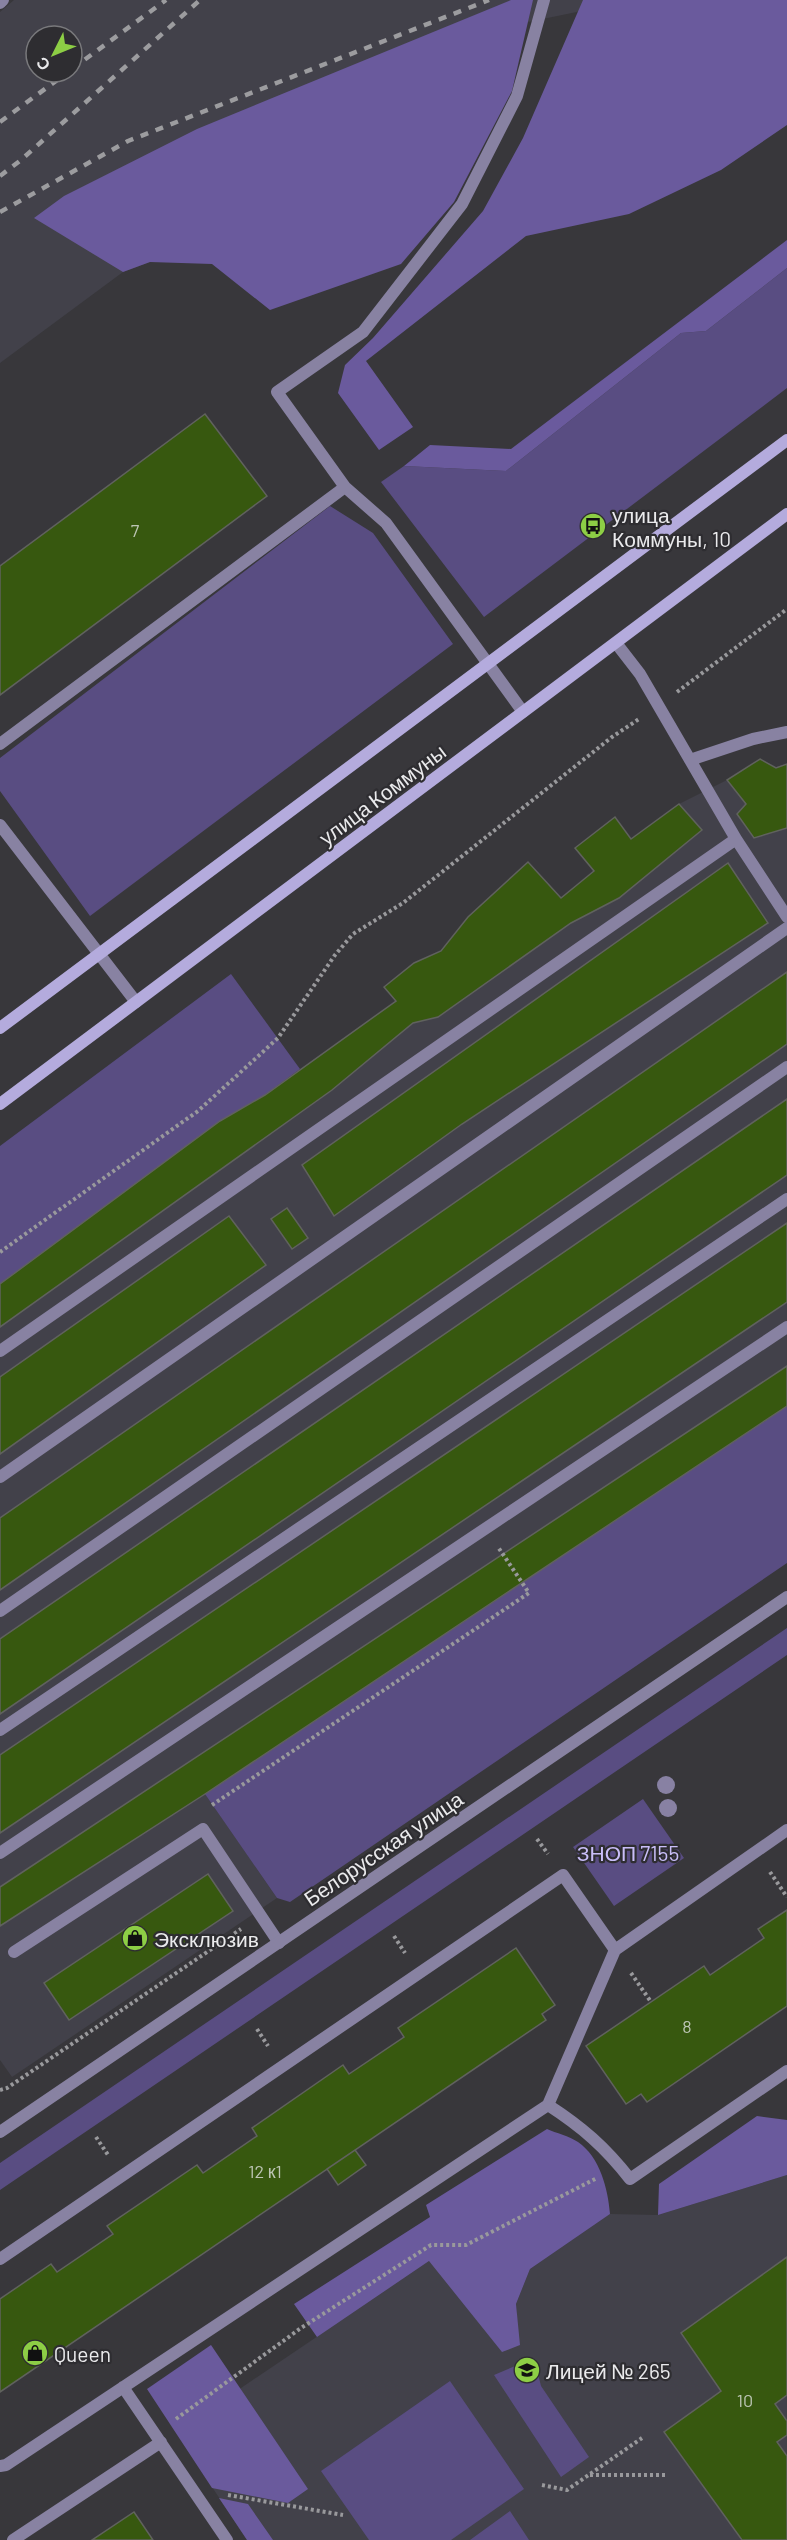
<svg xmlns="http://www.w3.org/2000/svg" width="787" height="2540" viewBox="0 0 787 2540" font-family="Barlow,sans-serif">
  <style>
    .built { fill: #42414a; fill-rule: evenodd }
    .green { fill: #594d82 }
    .forest { fill: #6a5a9d }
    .building { fill: #37580f; stroke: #60625e; stroke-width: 1.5 }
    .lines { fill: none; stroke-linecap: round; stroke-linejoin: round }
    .path { stroke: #99999c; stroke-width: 4; stroke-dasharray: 3 3; stroke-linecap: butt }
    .lane { stroke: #8882a2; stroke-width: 12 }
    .street { stroke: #8882a2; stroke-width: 12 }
    .secondary { stroke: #b4abdd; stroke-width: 12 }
    .rail { stroke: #9c9c9f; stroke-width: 4.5; stroke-dasharray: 8 8; stroke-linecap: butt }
    .tree { fill: #8881a3 }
    .labels { text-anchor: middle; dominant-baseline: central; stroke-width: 4.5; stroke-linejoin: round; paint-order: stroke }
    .number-label { font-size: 18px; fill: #bdc6b5 }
    .poi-label { font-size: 21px; fill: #eaeaec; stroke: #2e2d31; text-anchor: start }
    .street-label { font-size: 21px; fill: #eaeaec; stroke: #2e2d31 }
    .park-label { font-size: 21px; fill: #c9bef8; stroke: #2e2d31 }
  </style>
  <rect width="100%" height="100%" fill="#38373b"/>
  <path class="built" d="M14 0H635L528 22 150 262 123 272 0 363V12ZM36 36H72V72H36Z
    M760 759 776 767 787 764V1406L206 1795 277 1898 12 2077 0 2060V1284L220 1121 265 1095 396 1002 384 987 414 963 441 951 468 917 528 862 561 898 594 871 575 848 615 817 631 839 679 804 727 780Z
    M787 2175V2540H247L183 2443 241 2388 429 2261 519 2345 516 2304 530 2269 610 2214 658 2215Z"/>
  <path class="green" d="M787 268V388L484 617 381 482 404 466 506 471 681 333 706 331Z
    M330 506 373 533 453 644 90 916 0 791V758Z
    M231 974 300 1069 265 1095 220 1121 0 1284V1146Z
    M787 1406V1563L290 1902 277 1898 205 1794Z
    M787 1628V1655L0 2190V2163Z
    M643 1799 684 1858 614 1906 573 1847Z
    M534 2358 541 2386 589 2457 561 2477 494 2375Z
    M450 2381 524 2489 451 2540H369L321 2471Z
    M510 2511 529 2540H470Z"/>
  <path class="forest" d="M511 0H533L512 91 454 202 401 264 270 310 212 264 150 262 123 272 34 218 64 196 197 129Z
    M583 0H787V125L721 170 629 214 526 236 366 361 413 427 379 450 338 393 345 365 373 338 483 211 523 138Z
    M787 240V268L706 331 681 333 506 471 404 466 430 445 511 449Z
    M757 2116 787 2120V2175L658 2215 659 2184Z
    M547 2129C556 2133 569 2136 578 2142 600 2157 608 2189 610 2214L530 2269 516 2304 520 2345 502 2352 429 2261 317 2337 294 2304 430 2217 426 2205Z
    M211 2345 308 2489 288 2503 212 2488 147 2389Z
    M219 2498 248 2504 273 2540H247Z"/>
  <path class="building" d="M205 414 267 496 0 695V566Z
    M760 759 776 768 787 764V828L754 838 737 814 746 804 727 780Z
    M679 804 702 830 619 898 571 923 438 1017 413 1023 332 1090 0 1327V1284L220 1121 265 1095 396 1001 384 987 414 963 441 951 468 917 528 862 561 898 594 871 575 848 615 817 631 839Z
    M728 863 768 923 462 1124 334 1216 302 1165Z
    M787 972V1044L0 1590V1518Z
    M787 1099V1175L0 1714V1639Z
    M287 1208 308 1238 292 1249 271 1219Z
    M229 1216 266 1265 0 1454V1377Z
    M787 1223V1302L0 1833V1755Z
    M787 1366V1406L205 1794 0 1926V1887Z
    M208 1874 233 1911 69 2020 44 1983Z
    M787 1910V2006L647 2102 641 2094 626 2104 586 2046 704 1966 710 1975 764 1938 758 1929Z
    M516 1948 555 2005 542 2014 546 2020 0 2392V2299L51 2264 57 2272 113 2234 107 2226 197 2165 203 2173 257 2136 252 2128 343 2065 349 2074 404 2037 398 2028Z
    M355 2150 366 2165 338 2185 327 2169Z
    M787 2257V2395L775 2404 787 2421V2435L777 2442 787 2456V2540H742L664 2432 721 2391 681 2333Z
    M134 2512 153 2540H92Z"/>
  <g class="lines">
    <path class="path" d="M677 692 787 609
      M0 1252 198 1111 278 1038 335 955 353 934 403 903 612 737 639 719
      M212 1805 529 1593 498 1547
      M537 1839 548 1854
      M770 1872 787 1897
      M394 1936 405 1953
      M631 1973 651 2002
      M257 2029 268 2046
      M0 2090 7 2088 241 1929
      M96 2137 108 2155
      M176 2419 301 2328 431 2245H466L597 2178
      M590 2475H667
      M542 2485 567 2490 642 2438
      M228 2495 343 2515"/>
    <path class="lane" d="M0 3 3 0
      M616 643 640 674 736 839 787 917
      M523 712 386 523 345 487 277 392 363 332 462 204 517 96 544 0
      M0 744 345 487
      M690 760 753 739 787 732
      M0 825 136 1002
      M0 1351 736 839
      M0 1477 787 928
      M0 1611 787 1067
      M0 1730 787 1199
      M0 1853 787 1327
      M14 1952 203 1829 279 1943
      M548 2105C582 2127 605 2147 630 2179L787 2071
      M0 2259 563 1875 615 1950
      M123 2387 227 2540
      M0 2466 6 2465 548 2105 615 1950 787 1830
      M13 2540 161 2442"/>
    <path class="street" d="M0 2132 787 1597"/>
    <path class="secondary" d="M0 1028 787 440
      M0 1104 787 514"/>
    <path class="rail" d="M72 69 166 0
      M0 122 68 72
      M0 176 21 160 200 0
      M0 212 128 141 489 0"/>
  </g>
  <g class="tree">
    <circle cx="666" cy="1785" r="9"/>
    <circle cx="668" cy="1808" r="9"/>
  </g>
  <defs>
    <g id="bus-disc" transform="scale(1.35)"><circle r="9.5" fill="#8dce45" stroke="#2e2d31"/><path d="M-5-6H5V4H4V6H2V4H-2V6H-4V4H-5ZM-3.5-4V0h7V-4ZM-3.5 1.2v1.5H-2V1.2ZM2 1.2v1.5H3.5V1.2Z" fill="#111"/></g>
    <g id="shop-disc" transform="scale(1.35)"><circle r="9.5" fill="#8dce45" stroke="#2e2d31"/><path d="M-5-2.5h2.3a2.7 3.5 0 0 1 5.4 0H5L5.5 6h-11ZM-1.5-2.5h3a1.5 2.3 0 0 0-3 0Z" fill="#111"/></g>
    <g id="school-disc" transform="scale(1.35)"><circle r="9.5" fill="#8dce45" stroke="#2e2d31"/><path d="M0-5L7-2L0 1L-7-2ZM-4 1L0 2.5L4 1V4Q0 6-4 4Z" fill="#111"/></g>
  </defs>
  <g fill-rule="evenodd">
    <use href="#bus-disc" x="593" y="526"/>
    <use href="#shop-disc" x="135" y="1938"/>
    <use href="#shop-disc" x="35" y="2353"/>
    <use href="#school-disc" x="527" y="2370"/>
  </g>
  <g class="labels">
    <g class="number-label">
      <text x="135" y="530">7</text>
      <text x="687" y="2026">8</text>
      <text x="265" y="2171">12 к1</text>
      <text x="745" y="2400">10</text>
    </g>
    <g class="poi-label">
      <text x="612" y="514">улица<tspan x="612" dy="24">Коммуны, 10</tspan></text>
      <text x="154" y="1938">Эксклюзив</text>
      <text x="54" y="2353">Queen</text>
      <text x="546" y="2370">Лицей № 265</text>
    </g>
    <g class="street-label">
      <text transform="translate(382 794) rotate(-37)">улица Коммуны</text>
      <text transform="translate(383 1848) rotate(-34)">Белорусская улица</text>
    </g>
    <g class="park-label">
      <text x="628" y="1852">ЗНОП 7155</text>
    </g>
  </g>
  <g transform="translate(54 54) rotate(227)"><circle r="28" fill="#2e2d31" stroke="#79797c" stroke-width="1.5"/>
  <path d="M0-4.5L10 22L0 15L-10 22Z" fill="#8dce45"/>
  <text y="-9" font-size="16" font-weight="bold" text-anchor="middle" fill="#eaeaec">С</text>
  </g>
</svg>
